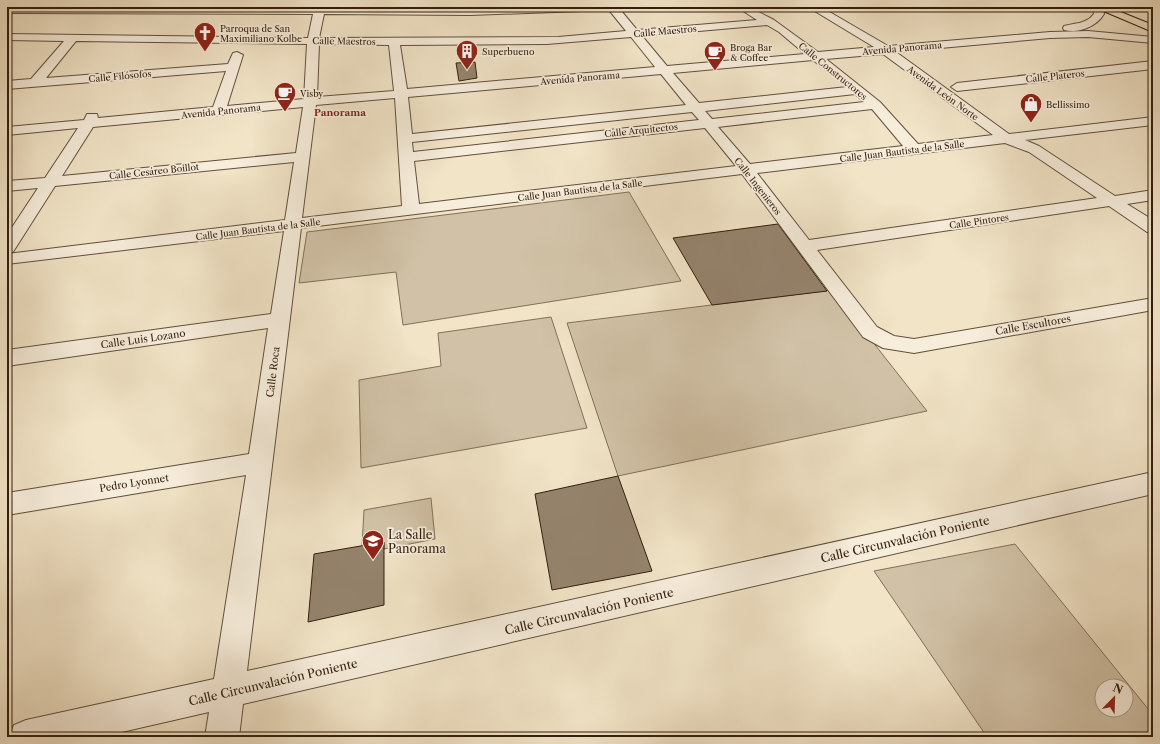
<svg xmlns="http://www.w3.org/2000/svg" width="1160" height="744" viewBox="0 0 1160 744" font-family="'Libre Caslon Text',serif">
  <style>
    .green { fill: #d1c2a7; stroke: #82705a; fill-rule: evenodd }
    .building { fill: #95846e; stroke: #321d0d }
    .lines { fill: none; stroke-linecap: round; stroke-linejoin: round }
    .minor-casing { stroke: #624f3c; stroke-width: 2 }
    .major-casing { stroke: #321d0d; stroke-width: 2 }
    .minor { fill: #f6eddb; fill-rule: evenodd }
    .major { fill: #f1e4c7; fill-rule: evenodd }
    .labels { text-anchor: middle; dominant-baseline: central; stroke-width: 3.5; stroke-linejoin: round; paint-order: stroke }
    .far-poi-label { font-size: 9px; fill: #321d0d; stroke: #f6eddb; text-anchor: start }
    .far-street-label { font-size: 9px; fill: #321d0d; stroke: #f6eddb }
    .far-quarter-label { font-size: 10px; font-weight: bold; fill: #7a1f14; stroke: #f6eddb }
    .street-label { font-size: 10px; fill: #321d0d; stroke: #f6eddb }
    .near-poi-label { font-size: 12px; fill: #321d0d; stroke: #f6eddb; text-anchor: start }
    .near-street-label { font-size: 12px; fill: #321d0d; stroke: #f6eddb }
  </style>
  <rect width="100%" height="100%" fill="#f1e4c7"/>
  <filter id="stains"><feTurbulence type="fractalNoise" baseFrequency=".005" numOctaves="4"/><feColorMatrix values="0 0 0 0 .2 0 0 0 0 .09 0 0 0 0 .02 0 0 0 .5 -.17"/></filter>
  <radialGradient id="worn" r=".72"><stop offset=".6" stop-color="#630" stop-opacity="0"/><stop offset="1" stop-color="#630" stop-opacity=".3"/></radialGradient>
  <path class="green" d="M329 7H476L328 11Z
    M629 192 681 281 403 325 396 272 299 283 307 232Z
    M832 290 927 411 618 476 567 323Z
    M551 317 587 428 361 468 359 380 441 366 438 333Z
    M431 498 435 539 384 549V542L362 546 364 510Z
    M1015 544 1153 715V737H987L874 571ZM1102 686H1126V710H1102Z"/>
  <path class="building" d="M475 62 477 78 459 81 456 63Z
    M778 224 827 291 712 305 673 238Z
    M618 476 652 571 552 590 535 494Z
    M384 542V605L308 622 314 554Z"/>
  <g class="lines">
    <g class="minor-casing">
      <path id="minor" d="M7 7 470 9 618 7 637 30 757 20 737 7H749L774 20 818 52 874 47 808 7H821L888 46 1050 32 1088 31 1153 37V43L1088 37 1050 38 896 52 1009 134 1153 117V125L1025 140 1039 146 1115 196 1153 190V200L1127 204 1153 220V233L1147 232 1109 206 817 250 877 327 894 336 914 339 1153 298V310L914 353 883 348 863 337 742 174 301 228 247 671 1153 472V494L243 704 239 737H205L209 712 100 737H9L14 725 26 720 214 679 246 475 7 515V493L249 454 268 328 7 366V350L271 314 284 231 7 264V254L285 220 294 162 55 186 13 252 7 253V235L38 188 7 191V181L45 178 78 128 7 135V127L84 120 87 114H97L98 118 213 107 226 71 7 89V81L31 79 64 41 7 40V34L308 38 313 14 7 13ZM609 10 626 31 558 37 319 38 324 14 470 15ZM767 25 779 32 805 54 667 66 642 36ZM631 37 655 67 407 89 400 45 547 44ZM76 41 307 44 304 99 227 106 243 55 237 52 233 53 228 64 46 78ZM319 44 389 45 394 91 317 97ZM883 54 993 135 918 144 880 102 826 59ZM813 60 847 87 699 103 673 73ZM661 74 686 105 412 134 408 97ZM855 94 864 102 712 119 705 111ZM395 98 402 206 302 218 316 105ZM303 107 296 153 62 176 93 127ZM872 109 903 146 750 164 718 127ZM692 112 699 120 413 152 412 142ZM705 128 736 166 419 204 414 161ZM1005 143 1029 152 1097 198 809 240 757 173Z
        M1092 7H1102L1104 14C1097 26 1079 34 1064 30L1063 28 1064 26C1075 23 1086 24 1094 14Z
        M1153 61V69L957 91 951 87 957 83Z"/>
    </g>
    <g class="major-casing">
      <path id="major" d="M1094 7H1108L1153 25V32Z"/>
    </g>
    <use href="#minor" class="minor"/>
    <use href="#major" class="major"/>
  </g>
  <defs>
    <g id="church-pin" transform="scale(1.15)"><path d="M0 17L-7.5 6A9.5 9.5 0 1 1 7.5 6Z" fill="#8f2418" stroke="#f6eddb"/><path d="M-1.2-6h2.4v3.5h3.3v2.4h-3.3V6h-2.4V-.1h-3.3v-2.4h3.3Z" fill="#fff"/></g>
    <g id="building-pin" transform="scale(1.15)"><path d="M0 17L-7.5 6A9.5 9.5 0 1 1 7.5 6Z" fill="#8f2418" stroke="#f6eddb"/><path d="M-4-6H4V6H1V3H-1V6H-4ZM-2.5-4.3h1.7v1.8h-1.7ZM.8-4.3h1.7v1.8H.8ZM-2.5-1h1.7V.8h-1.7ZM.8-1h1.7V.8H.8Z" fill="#fff"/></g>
    <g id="cafe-pin" transform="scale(1.15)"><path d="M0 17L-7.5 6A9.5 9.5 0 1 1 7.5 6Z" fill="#8f2418" stroke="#f6eddb"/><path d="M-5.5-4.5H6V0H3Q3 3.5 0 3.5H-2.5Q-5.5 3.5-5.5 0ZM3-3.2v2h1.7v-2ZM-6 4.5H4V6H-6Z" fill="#fff"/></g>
    <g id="shop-pin" transform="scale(1.15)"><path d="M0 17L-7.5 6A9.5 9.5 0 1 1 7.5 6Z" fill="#8f2418" stroke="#f6eddb"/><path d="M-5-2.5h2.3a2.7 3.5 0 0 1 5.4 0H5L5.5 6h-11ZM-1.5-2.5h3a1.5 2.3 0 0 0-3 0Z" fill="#fff"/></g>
    <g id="school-pin" transform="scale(1.15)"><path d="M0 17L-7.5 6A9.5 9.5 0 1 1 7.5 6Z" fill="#8f2418" stroke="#f6eddb"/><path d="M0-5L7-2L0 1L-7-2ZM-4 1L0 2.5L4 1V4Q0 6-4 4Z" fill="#fff"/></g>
  </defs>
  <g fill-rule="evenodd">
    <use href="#church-pin" x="205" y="33"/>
    <use href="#building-pin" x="467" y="51"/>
    <use href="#cafe-pin" x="715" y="52"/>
    <use href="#cafe-pin" x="285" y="93"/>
    <use href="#shop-pin" x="1031" y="104"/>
    <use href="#school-pin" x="373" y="541"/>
  </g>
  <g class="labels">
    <g class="far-poi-label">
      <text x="220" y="28">Parroqua de San<tspan x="220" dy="10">Maximiliano Kolbe</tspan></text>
      <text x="730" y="47">Broga Bar<tspan x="730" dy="10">&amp; Coffee</tspan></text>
      <text x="482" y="51">Superbueno</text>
      <text x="300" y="93">Visby</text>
      <text x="1046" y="104">Bellissimo</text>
    </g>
    <g class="far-street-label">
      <text transform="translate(665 31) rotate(-5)">Calle Maestros</text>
      <text transform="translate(344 41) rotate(1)">Calle Maestros</text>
      <text transform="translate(902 48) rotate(-5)">Avenida Panorama</text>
      <text transform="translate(833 71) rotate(39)">Calle Constructores</text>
      <text transform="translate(120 76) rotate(-5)">Calle Filósofos</text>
      <text transform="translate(1055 76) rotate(-6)">Calle Plateros</text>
      <text transform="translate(580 78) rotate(-5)">Avenida Panorama</text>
      <text transform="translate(943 93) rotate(36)">Avenida León Norte</text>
      <text transform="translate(221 111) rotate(-6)">Avenida Panorama</text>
      <text transform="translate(641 130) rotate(-6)">Calle Arquitectos</text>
      <text transform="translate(902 151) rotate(-7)">Calle Juan Bautista de la Salle</text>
      <text transform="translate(154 171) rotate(-6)">Calle Cesáreo Boillot</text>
      <text transform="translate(758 186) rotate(52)">Calle Ingenieros</text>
      <text transform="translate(580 190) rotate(-7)">Calle Juan Bautista de la Salle</text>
      <text transform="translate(979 221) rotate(-8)">Calle Pintores</text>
      <text transform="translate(258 229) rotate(-7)">Calle Juan Bautista de la Salle</text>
    </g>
    <g class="far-quarter-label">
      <text x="340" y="112">Panorama</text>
    </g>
    <g class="street-label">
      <text transform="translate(1033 325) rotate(-10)">Calle Escultores</text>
      <text transform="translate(143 339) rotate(-8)">Calle Luis Lozano</text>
      <text transform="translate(273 372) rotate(-83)">Calle Roca</text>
      <text transform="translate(134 483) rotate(-9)">Pedro Lyonnet</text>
    </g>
    <g class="near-poi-label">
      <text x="388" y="534">La Salle<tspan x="388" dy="14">Panorama</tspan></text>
    </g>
    <g class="near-street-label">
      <text transform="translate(905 539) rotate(-13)">Calle Circunvalación Poniente</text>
      <text transform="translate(589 611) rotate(-13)">Calle Circunvalación Poniente</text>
      <text transform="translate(273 682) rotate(-13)">Calle Circunvalación Poniente</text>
    </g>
  </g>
  <rect width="1160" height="744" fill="none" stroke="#f1e4c7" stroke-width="24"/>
  <rect x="8" y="8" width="1144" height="728" fill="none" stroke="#321d0d" stroke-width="2"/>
  <rect x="12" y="12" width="1136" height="720" fill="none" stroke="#321d0d"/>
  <g transform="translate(1114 698) rotate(23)"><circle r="19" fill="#f6eddb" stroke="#a89a89"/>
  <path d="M0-3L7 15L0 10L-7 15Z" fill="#8f2418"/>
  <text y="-6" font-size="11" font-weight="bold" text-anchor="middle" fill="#321d0d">N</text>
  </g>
  <rect width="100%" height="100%" filter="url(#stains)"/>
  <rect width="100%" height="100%" fill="url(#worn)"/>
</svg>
